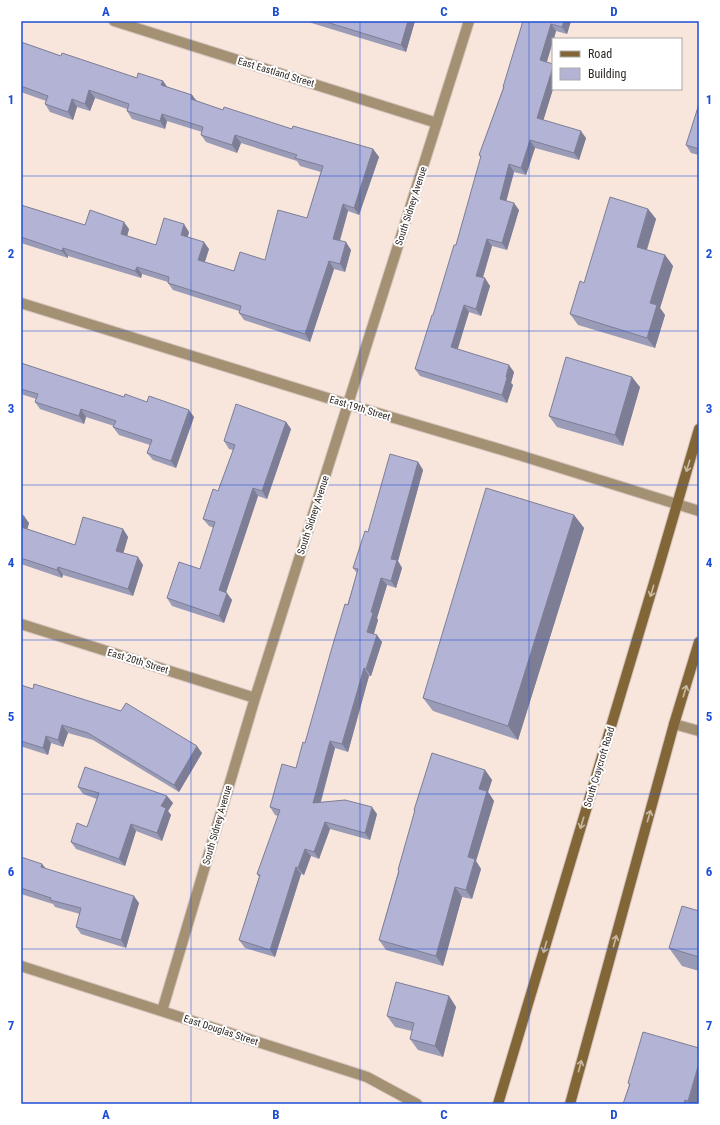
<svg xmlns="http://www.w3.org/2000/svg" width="720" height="1125" viewBox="0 0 720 1125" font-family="'Roboto Condensed',sans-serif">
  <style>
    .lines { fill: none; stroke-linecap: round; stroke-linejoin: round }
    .minor-casing { stroke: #d4c3bb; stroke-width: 12 }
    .secondary-casing { stroke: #d4c3bb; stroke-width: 12 }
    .minor { stroke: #a49173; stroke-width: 10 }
    .secondary { stroke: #826638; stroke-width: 10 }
    .wall { fill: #9a9bb7 }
    .shaded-wall { fill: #7d7e95 }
    .building { fill: #b3b4d5; stroke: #7d7e95 }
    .oneway { stroke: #c7baa5 }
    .grid { fill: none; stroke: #1d4ed8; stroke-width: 1; stroke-opacity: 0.55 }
    .labels { text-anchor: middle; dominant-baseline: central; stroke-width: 4; stroke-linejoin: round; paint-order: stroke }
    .street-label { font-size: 10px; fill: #2e2724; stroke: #fff }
    .neatline { fill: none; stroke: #1d4ed8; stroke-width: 1.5 }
    .grid-label { font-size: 13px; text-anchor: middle; font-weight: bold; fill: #1d4ed8 }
  </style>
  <rect width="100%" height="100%" fill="#f8e5dc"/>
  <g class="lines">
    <g class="minor-casing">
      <path id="minor" d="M114 21 437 123
        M21 303 347 404 519 455 699 511
        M21 624 255 698
        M674 724 699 731
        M21 966 367 1077 417 1104
        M162 1011 255 698 469 21"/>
    </g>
    <g class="secondary-casing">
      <path id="secondary" d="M498 1104 659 566 699 429
        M570 1104 674 724 699 642"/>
    </g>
    <use href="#minor" class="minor"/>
    <use href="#secondary" class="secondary"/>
  </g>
  <path class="wall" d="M305 21H415L406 52Z
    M523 21H571L567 34 556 31 553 39V41L547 62 553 89 543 120 586 138 579 160 535 148 526 175 514 172 506 201 519 210 507 250 492 246 483 278 490 286 481 316 469 312 457 349 514 372 511 383 513 385 507 403 420 376 415 369 433 315 456 245 481 158 479 155 503 88V87Z
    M21 42 61 56 137 78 163 81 167 87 192 95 197 101 223 110 292 129 373 149 379 157 359 215 348 211 340 241 351 250 345 272 334 269 310 342 244 320 239 313V311L173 290 168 283V282L142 274 141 278 68 256V258L21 243V205L85 225 129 229 127 236 156 245 189 232 188 237 209 249 205 262 234 271 265 260 307 218 321 172 300 166 297 161 241 143 237 153 206 142 201 135 202 132 167 121 165 129 132 119 127 111V109L95 98 90 111 77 107 73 120 50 112 45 104 46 101 21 92Z
    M699 104V155L691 153 686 145Z
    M648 209 656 219 647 250 665 255 673 266 660 308 665 315 655 348 578 325 570 314 584 283Z
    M21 363 124 397 194 417 176 468 153 460 147 453 150 445 119 435 113 427 114 426 86 417 84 424 40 409 35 402 36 399 21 394Z
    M640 387 623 446 557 427 549 416Z
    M286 422 291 429 267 499 258 496 226 593 232 600 224 623 172 606 167 598 200 569 214 528 209 526 203 519 218 491 233 450 229 449 224 441Z
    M418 462 423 470 398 561 402 568 396 588 387 585 377 618 378 620 374 634 382 642 371 676H369L348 752 335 748 321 802 377 814 370 840 330 829 319 859 311 856 304 875 301 874 275 957 245 948 239 940 259 877 257 874 278 816 275 815 270 807 296 768 305 743 357 573 353 568 368 532Z
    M21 515 29 523 27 529 75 545 123 529 128 537 123 553 143 565 133 596 63 575 62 578 21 564Z
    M574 515 584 528 518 740 433 711 423 698Z
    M21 685 202 753 179 792 93 740 68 733 63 747 51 743 48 755 23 747 21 745Z
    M485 770 492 780 488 792 494 801 476 861 481 869 472 899 462 897 443 966 386 950 379 940 398 872V870L415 811 414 810Z
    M78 787 167 796 173 803 168 811 171 815 162 841 136 831 125 866 76 849 71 842 87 827 97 799 83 794Z
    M21 857 46 869 139 903 126 948 81 934 76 927 80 914 55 907 53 904 21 894Z
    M699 911V971L682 966 669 948Z
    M449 996 456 1007 443 1057 418 1050 410 1039 412 1031 395 1027 387 1016Z
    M628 1083 699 1104H623L629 1085Z"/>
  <path class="shaded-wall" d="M408 21H415L406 52 401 45Z
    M564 21H571L567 34 562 27Z
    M551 24 556 31 554 39H553V41L545 67 540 60Z
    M553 67V89L542 125 537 118Z
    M163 81 168 88 161 85Z
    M89 90 95 98 90 111 85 104Z
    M192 95 197 102 191 99Z
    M72 99 77 107 73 120 68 112Z
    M162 114 167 121 165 129 160 121Z
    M581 131 586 138 579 160 574 153Z
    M235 135 241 143 237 153 232 145Z
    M530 140 535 148 526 175 521 168Z
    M373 149 379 157 359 215 354 208Z
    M509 164 514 172 505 206 500 199Z
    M514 203 519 210 507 250 502 243Z
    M343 204 348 211 338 246 333 239Z
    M648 209 656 219 644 258 637 247Z
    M124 222 129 229 126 241 121 234Z
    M184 224 189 232 186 242 181 235Z
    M487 239 492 246 481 283 476 276Z
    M204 242 209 249 203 267 198 260Z
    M346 242 351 250 345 272 340 264Z
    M63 248 68 256V258L62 251Z
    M665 255 673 266 660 308 665 315 655 348 647 338 650 303Z
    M329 261 334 269 310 342 305 334Z
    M137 267 142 274 141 278 135 271Z
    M485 278 490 286 481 316 476 309Z
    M464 305 469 312 456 355 451 347Z
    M509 365 514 372 511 383 513 385 507 403 502 395Z
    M632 377 640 387 623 446 615 435Z
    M81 409 86 417 84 424 79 416Z
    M189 410 194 417 176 468 171 461Z
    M286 422 291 429 267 499 262 491Z
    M418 462 423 470 398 561 402 568 396 588 391 581V559Z
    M253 488 258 496 224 598 219 590Z
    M574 515 584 528 518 740 508 726Z
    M24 516 29 523 26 534 21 527V525Z
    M123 529 128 537 122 558 116 551Z
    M138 557 143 565 133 596 128 589Z
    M58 567 63 575 62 578 57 570Z
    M381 578 387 585 377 618 378 620 372 639 367 632 371 612Z
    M227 593 232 600 224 623 219 616Z
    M377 635 382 642 371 676 366 669Z
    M364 668 369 676 348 752 342 744Z
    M62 725 68 733 63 747 58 740Z
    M46 736 51 743 48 755 43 748Z
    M330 741 335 748 318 811 313 803Z
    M197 746 202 753 179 792 174 785Z
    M485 770 492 780 488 792 494 801 476 861 481 869 472 899 466 890 468 857 479 789Z
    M167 796 173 803 168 811 171 815 162 841 157 833 161 806Z
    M372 807 377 814 370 840 365 833Z
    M325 822 330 829 319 859 314 852Z
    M131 824 136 831 125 866 119 859Z
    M305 849 311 856 304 875 298 868Z
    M42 864 48 871 41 867Z
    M296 867 301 874 275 957 270 950Z
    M455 887 462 897 443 966 436 956Z
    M134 896 139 903 126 948 121 940Z
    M449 996 456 1007 443 1057 435 1046Z
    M699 1063V1104H690L688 1101Z
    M685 1100 688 1104H684Z"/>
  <path class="building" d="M323 21H408L401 45Z
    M523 21H564L562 27 551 24 540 60 553 64V67L537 118 581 131 574 153 530 140 521 168 509 164 500 199 514 203 502 243 487 239 476 276 485 278 476 309 464 305 451 347 509 365 506 377 507 378 502 395 415 369 432 315H433L454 245H456L481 156 479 155 504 87H503Z
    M21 42 61 56 62 53 137 78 138 73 163 81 161 85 192 95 191 99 223 110 224 107 292 129 293 126 373 149 354 208 343 204 333 239 346 242 340 264 329 261 305 334 239 313 241 306 168 283 169 277 137 267 135 271 63 248 62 251 21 237V205L85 225 90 210 124 222 121 234 156 245 164 218 184 224 181 235 204 242 198 260 234 271 240 252 265 260 278 210 307 218 323 166 295 158 297 155 235 135 232 145 201 135 203 127 162 114 160 121 127 111 129 104 89 90 85 104 72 99 68 112 45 104 48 96 21 86Z
    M699 104V149L686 145Z
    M610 197 648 209 637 247 665 255 650 303 657 305 647 338 570 314 580 281 584 283Z
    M566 357 632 377 615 435 549 416Z
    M21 363 124 397 125 394 147 402 149 396 189 410 171 461 147 453 152 440 113 427 116 421 81 409 79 416 35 402 38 394 21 389Z
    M236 404 286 422 262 491 253 488 219 590 227 593 219 616 167 598 179 562 200 569 215 522 203 519 213 489 218 491 235 445 224 441Z
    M390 454 418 462 391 559 397 560 391 581 381 578 371 612 373 613 367 632 377 635 366 669 364 668 342 744 330 741 313 803 345 800 372 807 365 833 325 822 314 852 305 849 298 868 296 867 270 950 239 940 260 875 257 874 280 810 270 807 282 764 296 768 303 742 305 743 331 651 345 604 348 605 358 569 353 568 365 531 368 532Z
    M486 488 574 515 508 726 423 698Z
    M21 515 24 516 21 525Z
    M83 517 123 529 116 551 138 557 128 589 58 567 57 570 21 558V527L75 545Z
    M34 684 121 711 126 703 197 746 174 785 88 733 62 725 58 740 46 736 43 748 21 741V685L33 689Z
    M432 753 485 770 479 789 487 791 468 857 475 859 466 890 455 887 436 956 379 940 399 871 398 870 415 810H414Z
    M85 767 167 796 161 806 166 808 157 833 131 824 119 859 71 842 77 823 87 827 99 793 78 787Z
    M21 857 42 864 41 867 134 896 121 940 76 927 81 908 50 900 51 898 21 888Z
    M682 906 699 911V957L669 948Z
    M396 982 449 996 435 1046 410 1039 414 1023 387 1016Z
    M643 1032 699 1048V1063L688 1101 685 1100 684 1104H623L630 1084 628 1083Z"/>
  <defs><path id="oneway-shaft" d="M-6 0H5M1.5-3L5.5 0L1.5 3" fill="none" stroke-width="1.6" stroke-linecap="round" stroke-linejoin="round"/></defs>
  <g class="oneway">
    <use href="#oneway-shaft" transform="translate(688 466) rotate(107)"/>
    <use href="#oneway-shaft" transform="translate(652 591) rotate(107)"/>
    <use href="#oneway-shaft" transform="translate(685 691) rotate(-73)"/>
    <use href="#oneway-shaft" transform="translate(649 816) rotate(-74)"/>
    <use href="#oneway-shaft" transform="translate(582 823) rotate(107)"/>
    <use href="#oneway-shaft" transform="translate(615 941) rotate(-75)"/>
    <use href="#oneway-shaft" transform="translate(545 947) rotate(106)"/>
    <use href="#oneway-shaft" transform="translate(580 1066) rotate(-75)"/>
  </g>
  <path class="grid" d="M191 21V1104M360 21V1104M529 21V1104M21 176H699M21 331H699M21 485H699M21 640H699M21 794H699M21 949H699"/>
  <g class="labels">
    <g class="street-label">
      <text transform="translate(276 72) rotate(17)">East Eastland Street</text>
      <text transform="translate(411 206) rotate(-72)">South Sidney Avenue</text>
      <text transform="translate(360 408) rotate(17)">East 19th Street</text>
      <text transform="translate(313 515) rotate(-72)">South Sidney Avenue</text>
      <text transform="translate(138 661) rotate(17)">East 20th Street</text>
      <text transform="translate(599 767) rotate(-73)">South Craycroft Road</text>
      <text transform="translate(217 825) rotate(-74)">South Sidney Avenue</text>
      <text transform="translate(221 1030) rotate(18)">East Douglas Street</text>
    </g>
  </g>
  <rect width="720" height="1125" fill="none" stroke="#ffffff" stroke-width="44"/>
  <rect x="552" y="38" width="130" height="52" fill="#ffffff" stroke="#aba9a7"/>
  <rect x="560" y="51" width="20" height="6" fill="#826638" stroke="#aba9a7"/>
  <text x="588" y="58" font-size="12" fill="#2e2724">Road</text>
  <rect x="560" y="68" width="20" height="12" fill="#b3b4d5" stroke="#aba9a7"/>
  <text x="588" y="78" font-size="12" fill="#2e2724">Building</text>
  <rect x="22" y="22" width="676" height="1081" class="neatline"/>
  <g class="grid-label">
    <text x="106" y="16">A</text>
    <text x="276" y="16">B</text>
    <text x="444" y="16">C</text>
    <text x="614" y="16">D</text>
    <text x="11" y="104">1</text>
    <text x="709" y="104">1</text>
    <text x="11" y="258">2</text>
    <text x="709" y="258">2</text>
    <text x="11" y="413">3</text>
    <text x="709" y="413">3</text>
    <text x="11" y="567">4</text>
    <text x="709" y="567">4</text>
    <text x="11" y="721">5</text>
    <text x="709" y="721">5</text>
    <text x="11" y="876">6</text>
    <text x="709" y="876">6</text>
    <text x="11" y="1030">7</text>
    <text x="709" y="1030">7</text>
    <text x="106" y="1119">A</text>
    <text x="276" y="1119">B</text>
    <text x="444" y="1119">C</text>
    <text x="614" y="1119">D</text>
  </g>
</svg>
